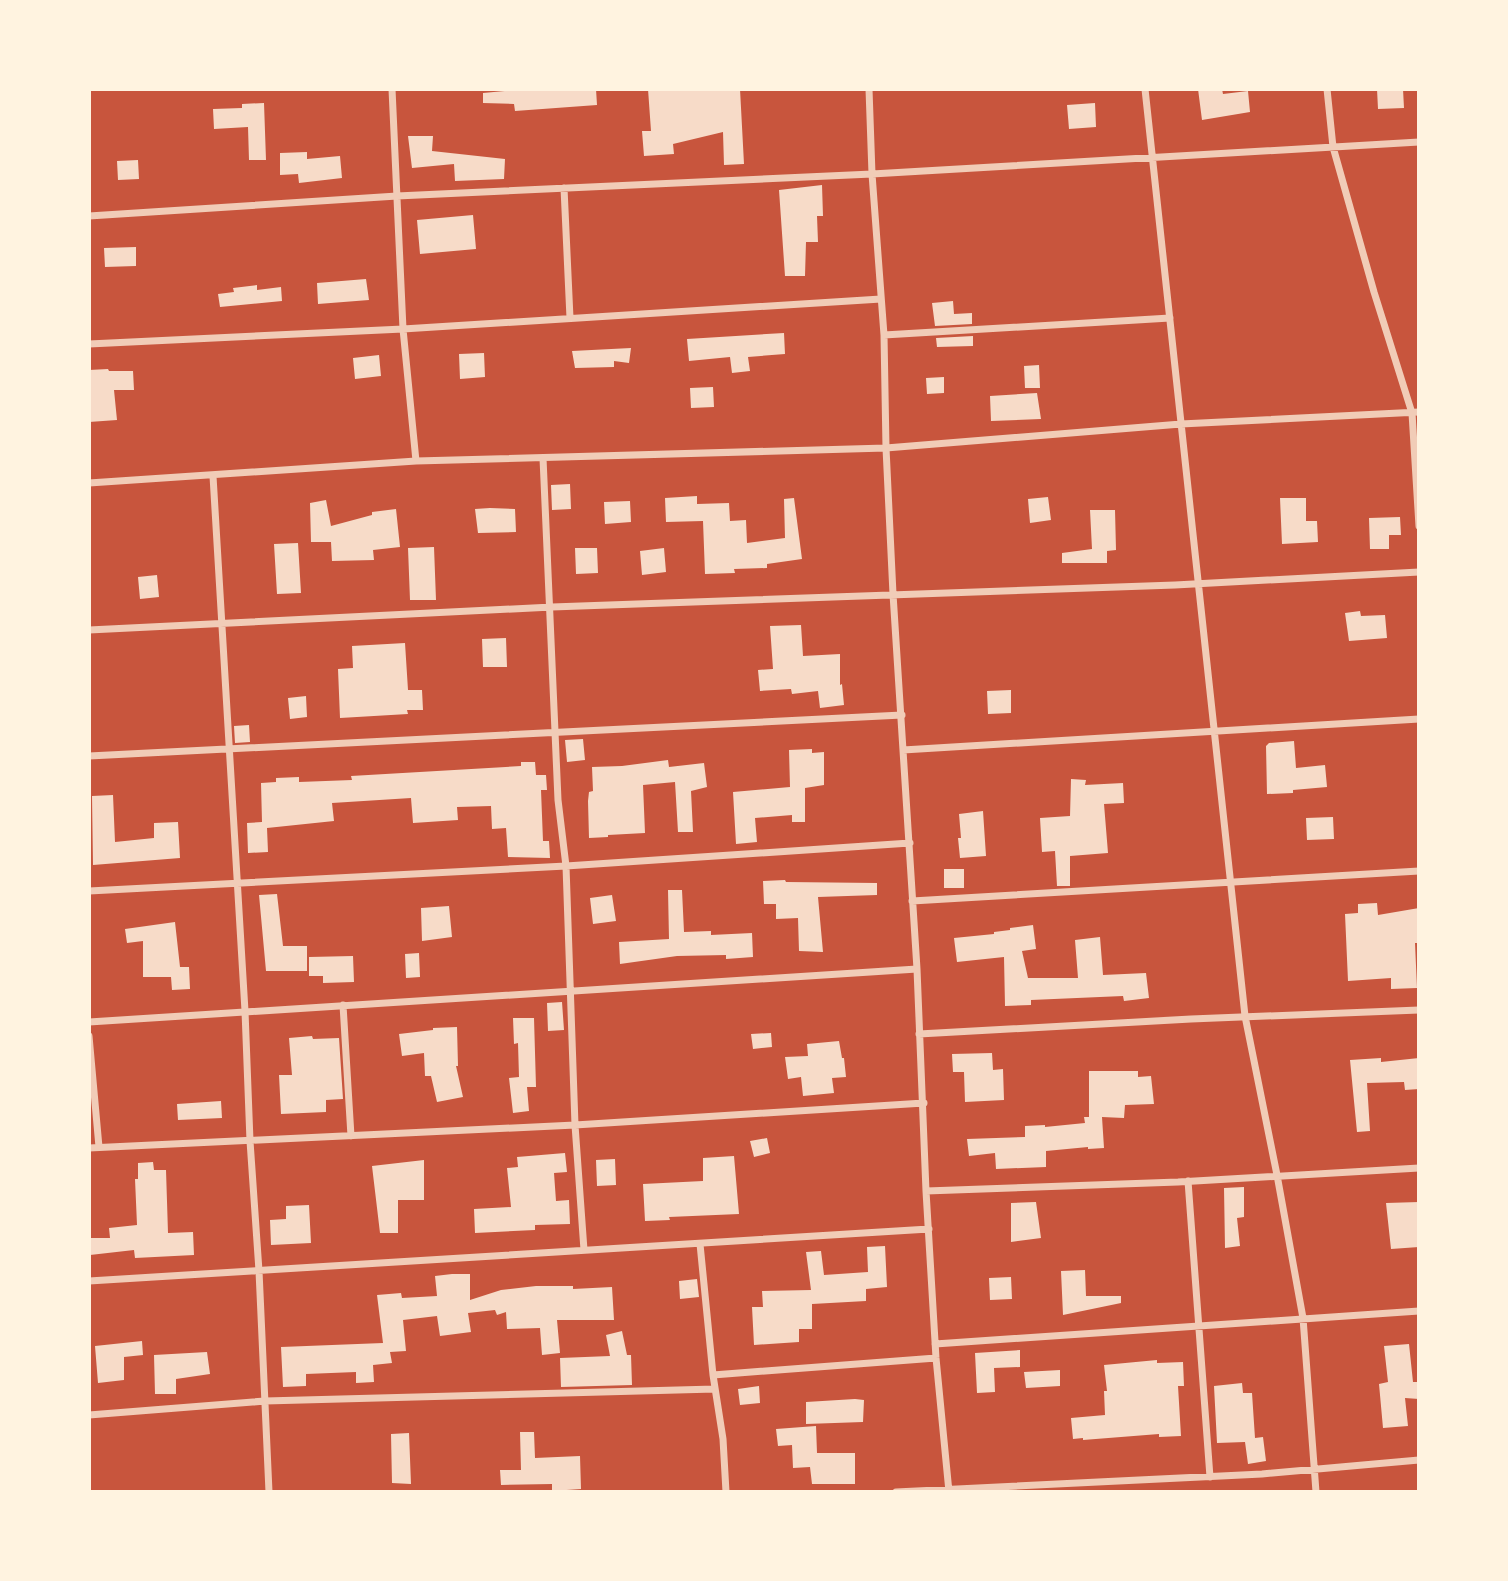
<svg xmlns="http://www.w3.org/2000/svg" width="1508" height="1581" viewBox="0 0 1508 1581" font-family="Arial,sans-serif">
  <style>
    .building { fill: #f7dbc8 }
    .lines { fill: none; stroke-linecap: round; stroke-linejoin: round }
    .minor { stroke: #f1ccb7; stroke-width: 7 }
  </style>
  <rect width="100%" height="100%" fill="#c8553d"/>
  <path class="building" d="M525 89H596L597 105 515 111 514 104 483 103V93Z
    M648 89H740L744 164 724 165 723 132 673 144 674 154 644 156 642 131H651Z
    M1198 89H1222L1223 94 1248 91 1250 112 1202 120Z
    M1377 89H1403L1404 108 1378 109Z
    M264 103 266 160H249L248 127 214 129 213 109 242 108V104Z
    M1095 103 1096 127 1069 129 1067 105Z
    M408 136H433L432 151 505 159 504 179 455 181 454 164 412 168Z
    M307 152V159L340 156 342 178 299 183 298 174 280 175V153Z
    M138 160 139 179 118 180 117 161Z
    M822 185 823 216H817L818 242H806L805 276H785L779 190Z
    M473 215 476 249 420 254 417 220Z
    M136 247V266L105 267 104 248Z
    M366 279 369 300 318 304 317 283Z
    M257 285V290L281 287 282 301 220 307 218 294 234 292 233 288Z
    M953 301 954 314 972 313V324L935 326 932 303Z
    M784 333 785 354 748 357 750 371 732 373 730 357 689 361 687 339Z
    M973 336V346L937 347 936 338Z
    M631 348 629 363 614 361V367L575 368 572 351Z
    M484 353 485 377 460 379 459 354Z
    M379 355 381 376 355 379 353 358Z
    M1039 365 1040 388H1025L1024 366Z
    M108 369 109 371H133L134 390H114L117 420 89 422V370Z
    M944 377V393L927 394 926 378Z
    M713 387 714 407 691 408 690 388Z
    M1037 393 1041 419 991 421 990 396Z
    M570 484 571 509 552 510 551 485Z
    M697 496V504L729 503 730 521 746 520 747 543 785 538 784 499 794 498 802 559 767 564V568L734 569 735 573 705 574 703 521 666 522 665 498Z
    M1048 497 1051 520 1030 523 1028 499Z
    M1280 498H1306V521H1317L1318 542 1282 544Z
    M326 500 331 526 372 515V512L396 509 400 547 373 550 374 560 332 561 331 542H311L310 503Z
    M630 501 631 522 605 524 604 502Z
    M490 508 515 509 516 532 478 533 475 509Z
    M1090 510H1115L1116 550 1107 551V563H1062V553L1092 549Z
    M1400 517 1401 535H1389V549H1370L1369 518Z
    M298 543 301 593 277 594 274 544Z
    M434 547 436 600H410L408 548Z
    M575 548H597L598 573 576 574Z
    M664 548 666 572 642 575 640 551Z
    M157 575 159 597 140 599 138 577Z
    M1360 611 1361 616 1385 615 1387 638 1349 641 1345 613Z
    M801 625 803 656 840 654V685L842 684 844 705 820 708 818 691 792 694 791 689 760 691 758 670 773 669 770 626Z
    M506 638 507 667H483L482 639Z
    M405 643 408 690H422L423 710H407L408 714 340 718 338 669 353 668 352 646Z
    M1011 690V713L988 714 987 691Z
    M306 696 307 717 290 719 288 698Z
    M249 725 250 742 235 743 234 726Z
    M583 739 585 760 567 762 565 740Z
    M1294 741 1296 768 1325 765 1327 787 1293 790V793L1267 794 1266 746 1269 743Z
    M812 749V753L824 752V785L805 788V822H792V815L755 818 757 842 736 844 733 792 790 787 789 750Z
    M668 760 669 767 704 763 707 787 691 791 693 832H678L675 782 643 785 645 833 608 835V837L589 838 588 801 589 792 593 791 592 767 622 766Z
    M521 762H535L536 775H546L547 790H541L543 841H549L550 858 508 857 506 828 492 829 491 806 457 807 458 820 413 823 411 798 332 803 334 821 267 828 268 852 248 853 247 823 262 822 261 783 276 782V778L299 777V782L352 780 351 776 521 766Z
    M1071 779 1086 780 1085 785 1123 783 1124 803 1104 804 1108 853 1070 856V886H1057L1055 851 1042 852 1040 818 1070 816Z
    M113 795 115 842 154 838V823L178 822 180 858 93 865 92 796Z
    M983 811 986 856 960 858 958 838H961L959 814Z
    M1333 817 1334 839 1307 840 1306 818Z
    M944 869H964V888H944Z
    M785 880 786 882 877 883V895L818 897 823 952 799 951 798 918 776 919V904H764L763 881Z
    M668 890H682L684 932 711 931V935L752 933 753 957 726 959V955L677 956 620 964 619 942 669 939Z
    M277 894 283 946H307V971H266L259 895Z
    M612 895 616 921 593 924 590 898Z
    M1377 903 1378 915 1419 908V943H1415L1417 988 1391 989V978L1348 981 1345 914 1358 913V904Z
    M449 906 452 937 422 941 421 908Z
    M175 922 180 967H189L190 989 172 990 171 977H143V941L127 943 125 929Z
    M1033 925 1036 949 1022 951 1028 978H1078L1075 940 1100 937 1103 975 1146 973 1149 998 1124 1001 1123 996 1031 1000V1005L1005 1006 1004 957 957 962 954 938 994 934V932L1010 930V928Z
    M419 953 420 977 406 978 405 954Z
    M353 956 354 982 323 983V976H309V957Z
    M562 1002 564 1030 548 1031 547 1003Z
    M513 1018H534L536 1087H527L529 1111 513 1113 509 1078 519 1077 518 1043 514 1044Z
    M457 1027 458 1066H456L463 1097 437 1102 431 1076H425L424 1053 402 1056 399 1034 433 1030V1028Z
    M771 1033 772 1047 753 1049 751 1034Z
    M312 1036 313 1039 339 1038 343 1099 326 1100V1112L281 1114 279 1075H292L289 1038Z
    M839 1041 842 1058H844L846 1077 832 1078 834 1093 803 1096 801 1077 788 1079 785 1057 808 1056 807 1044Z
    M992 1053 993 1070 1003 1069 1004 1100 965 1102 964 1072H953L952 1054Z
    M1381 1058V1062L1419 1058V1089L1405 1090 1404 1082 1367 1083 1370 1131 1357 1132 1350 1060Z
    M1089 1071H1138V1077L1151 1076 1154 1104 1125 1105 1124 1118 1102 1117 1104 1148 1088 1149V1147L1046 1151V1167L996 1169 995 1153 969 1156 967 1139 1025 1137V1126L1045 1125V1127L1085 1123 1084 1117H1089Z
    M221 1101 222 1118 178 1120 177 1104Z
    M767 1138 770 1153 754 1157 750 1141Z
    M565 1153 567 1172 554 1173 556 1201 569 1200 570 1224 535 1225V1230L475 1233 474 1209 511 1207 507 1168 518 1167 517 1157Z
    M734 1156 739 1214 669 1217 670 1220 645 1221 643 1184 703 1181V1158Z
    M615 1159 616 1185 597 1186 596 1160Z
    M424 1160V1200H398V1233H380L372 1166Z
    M153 1162 154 1170H166L168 1233 193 1232 194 1255 135 1258 134 1250 90 1255V1238H110L109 1228 137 1225 135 1179H138V1163Z
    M1244 1187V1217L1237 1218 1240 1246 1225 1248 1224 1188Z
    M1036 1202 1041 1238 1011 1242V1203Z
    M1419 1202V1247L1391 1249 1386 1203Z
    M309 1205 311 1243 271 1245 270 1220 286 1219V1206Z
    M885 1246 887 1287 866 1289V1301L812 1304V1329H799V1342L754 1345 752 1307H763L762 1291 811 1290 806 1252 821 1251 824 1275 868 1272 867 1247Z
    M1085 1270 1086 1296H1121V1303L1063 1315 1061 1271Z
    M452 1274H470V1300L501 1290 536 1286H573V1289L612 1287 614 1320H557L560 1353 542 1355 540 1328 507 1329 506 1312 497 1315 495 1310 468 1313 471 1332 440 1336 437 1316 403 1320 406 1351 390 1352 392 1363 373 1365 374 1382 356 1383V1372L306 1374V1386L283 1387 281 1347 383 1343 377 1295 401 1293 402 1298 437 1296 435 1276Z
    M1011 1277 1012 1299 990 1300 989 1278Z
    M697 1279 699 1297 680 1299 679 1281Z
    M622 1331 627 1355H631L632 1385 561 1387 560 1358 610 1356 606 1335Z
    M142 1341 143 1355 124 1357V1380L98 1383 95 1346Z
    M1409 1344 1413 1382H1419V1399L1405 1398 1408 1426 1383 1428 1379 1384 1388 1382 1384 1346Z
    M1020 1350V1367L994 1368 995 1392 977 1393 975 1353Z
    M207 1352 210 1374 176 1379V1394H155L154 1355Z
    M1157 1360V1363L1183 1362 1184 1386H1178L1181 1436 1159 1437V1434L1083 1440V1438L1073 1439 1071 1418 1105 1415 1104 1391H1107L1104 1365Z
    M1060 1370V1386L1026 1388 1024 1372Z
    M1242 1383 1243 1393H1252L1255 1438 1263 1437 1266 1461 1248 1464 1245 1442 1217 1443 1214 1386Z
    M759 1386 760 1403 740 1405 738 1389Z
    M855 1399 864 1400 863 1422 806 1424V1402Z
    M816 1426 817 1453H855V1484H812L810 1467 793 1468 792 1445 778 1446 776 1429Z
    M520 1432H534L535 1458 580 1456 581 1489 552 1491V1484L501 1485 500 1470H521Z
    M409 1433 411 1484 392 1483 391 1434Z"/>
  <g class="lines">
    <path class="minor" d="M392 89 403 329 416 461
      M869 89 872 174 884 335 886 448 893 594 917 969 926 1191 936 1358 949 1492
      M1145 89 1245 1016 1277 1175 1303 1318 1316 1492
      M1327 89 1333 147 1374 292 1412 413 1419 526
      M564 188 570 318
      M89 216 397 196 872 174 1419 142
      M884 335 1170 318
      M89 344 403 329 881 299
      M543 458 558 800 566 866 575 1125 584 1250
      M213 476 245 1011 250 1141 259 1271 269 1492
      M89 483 416 461 886 448 1181 424 1419 412
      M89 630 552 607 1175 585 1419 572
      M903 750 1419 719
      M89 756 902 715
      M89 891 566 866 910 843
      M912 901 1419 871
      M343 1005 351 1136
      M89 1022 917 969
      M919 1034 1191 1019 1419 1010
      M89 1036 99 1147
      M89 1148 575 1125 924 1103
      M1188 1181 1210 1477
      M926 1191 1178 1182 1419 1168
      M700 1244 713 1375 723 1439 726 1492
      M89 1281 929 1229
      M935 1344 1419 1311
      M713 1375 936 1358
      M89 1415 265 1401 715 1389
      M896 1492 1262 1474 1419 1460"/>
  </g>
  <rect width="1508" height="1581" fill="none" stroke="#fff3e0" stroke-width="182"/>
</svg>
